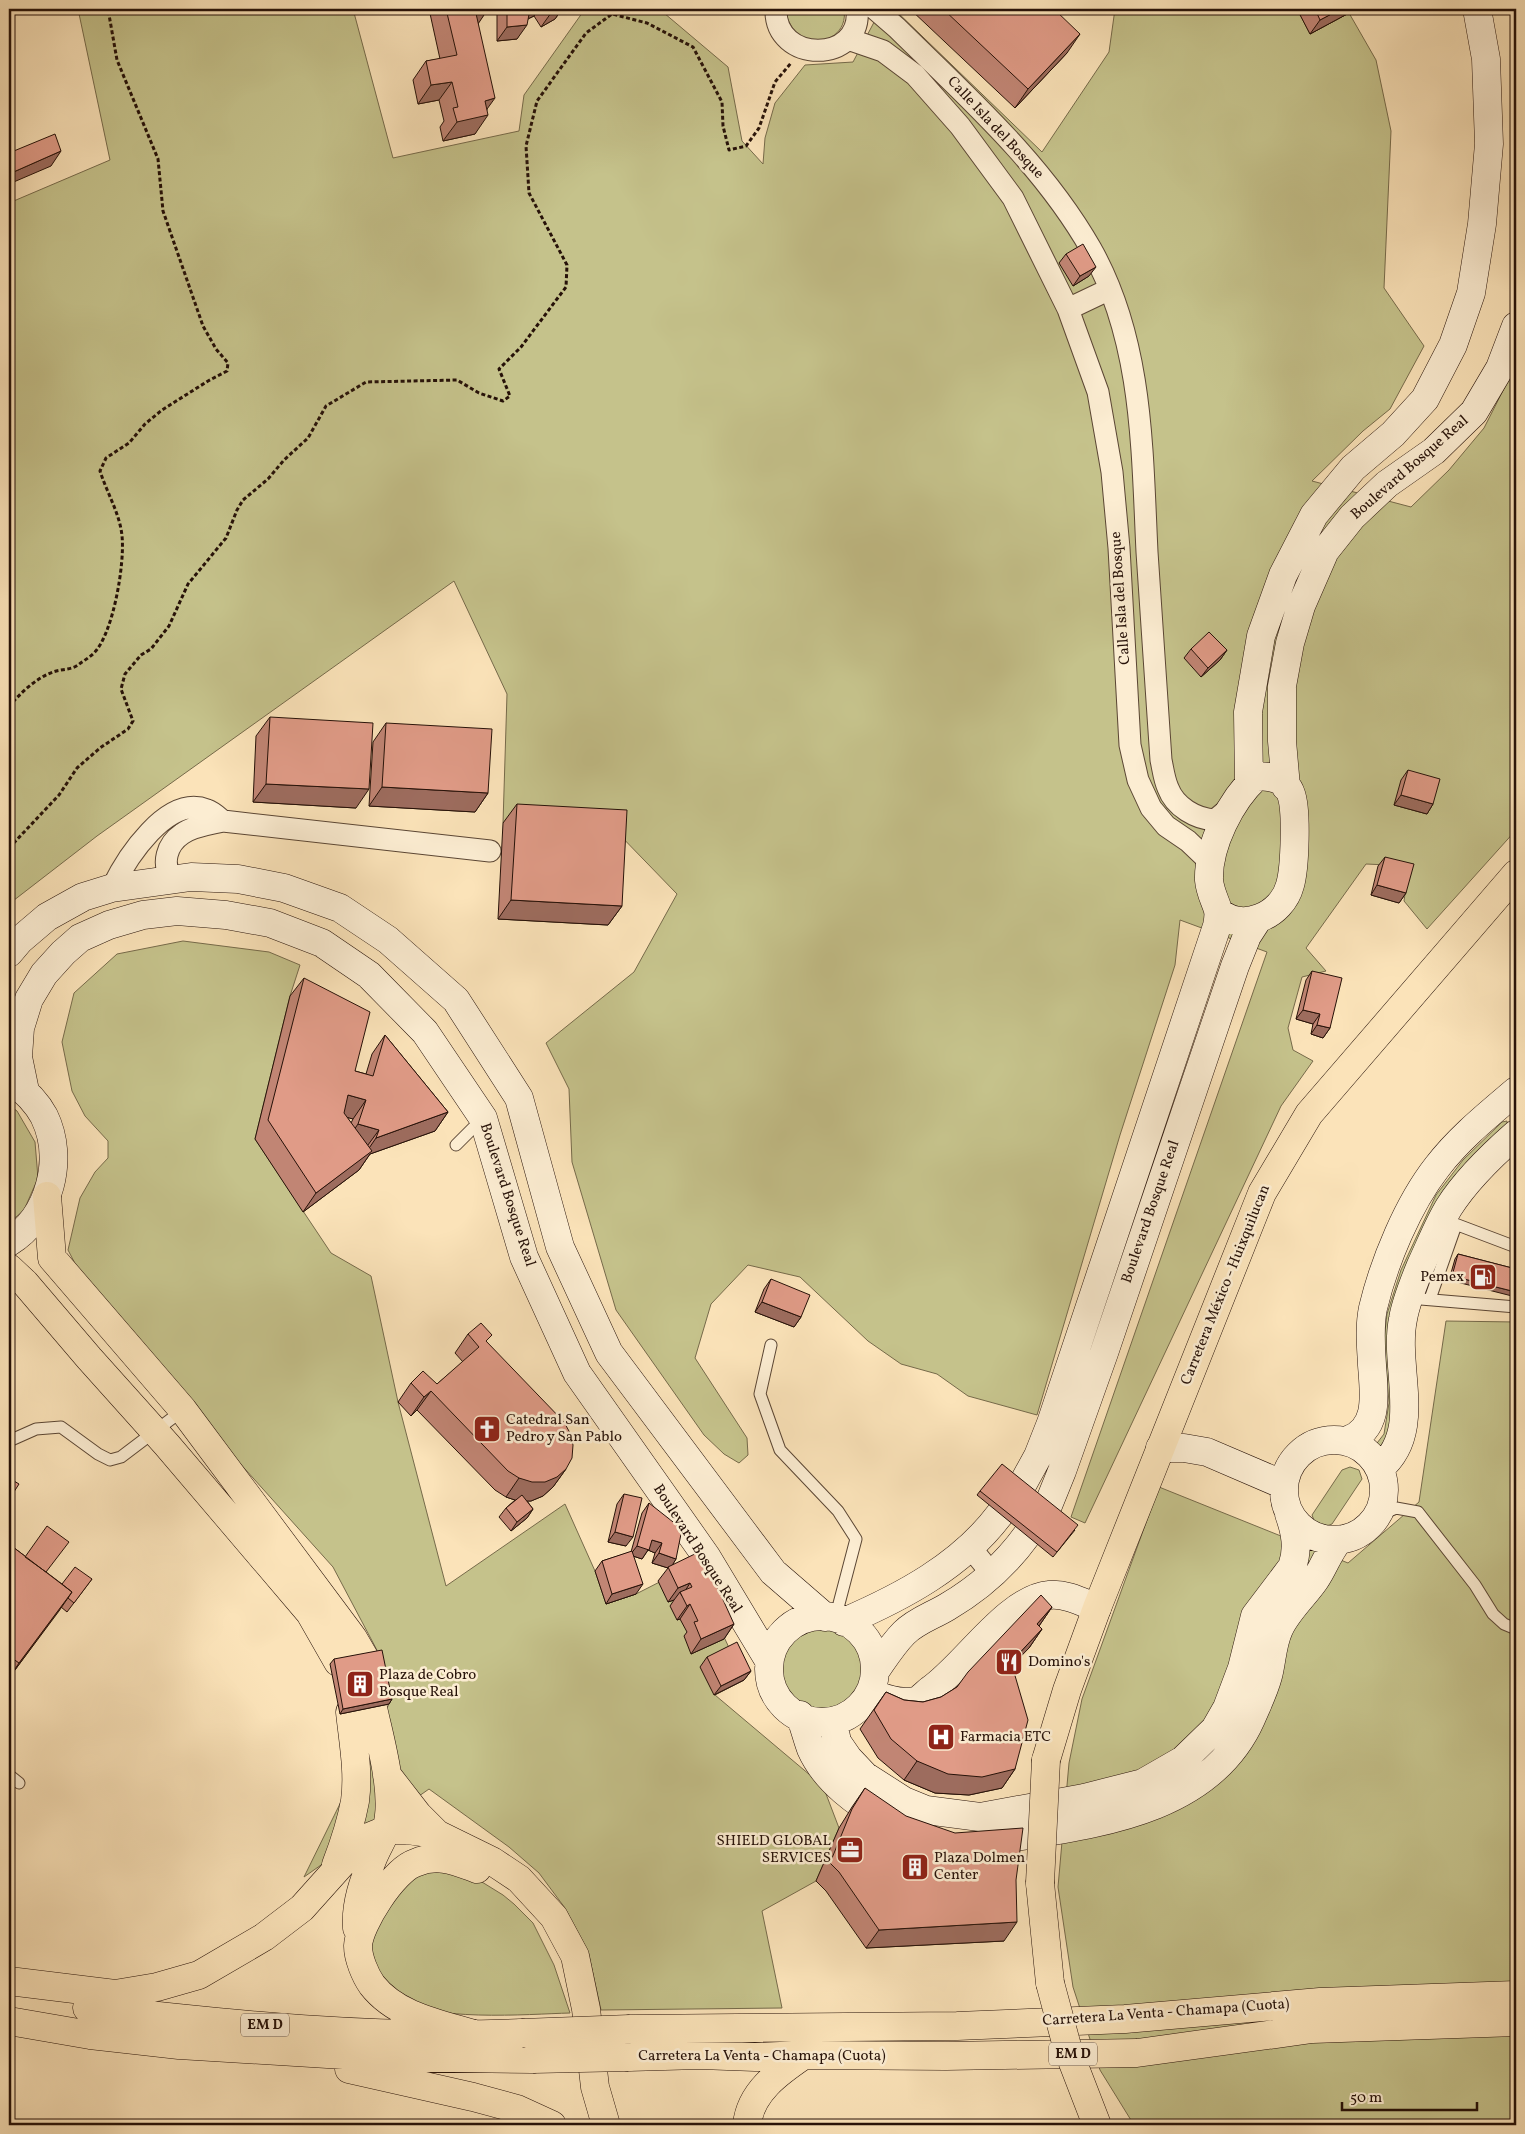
<svg xmlns="http://www.w3.org/2000/svg" width="1525" height="2134" viewBox="0 0 1525 2134" font-family="Vollkorn,serif">
  <style>
    .green { fill: #c5c28b; stroke: #766a4a }
    .lines { fill: none; stroke-linecap: round; stroke-linejoin: round }
    .lane-casing { stroke: #5b4634; stroke-width: 13 }
    .street-casing { stroke: #5b4634; stroke-width: 23 }
    .secondary-casing { stroke: #261108; stroke-width: 29 }
    .primary-casing { stroke: #261108; stroke-width: 29 }
    .highway-casing { stroke: #261108; stroke-width: 29 }
    .path { stroke: #261108; stroke-width: 3; stroke-dasharray: 4 2.5; stroke-linecap: butt }
    .lane { stroke: #fcedd2; stroke-width: 11 }
    .street { stroke: #fcedd2; stroke-width: 21 }
    .secondary { stroke: #fcedd2; stroke-width: 28 }
    .primary { stroke: #fbe3b9; stroke-width: 28 }
    .highway { stroke: #fbe3b9; stroke-width: 28 }
    .primary-bridge-casing { stroke: #261108; stroke-width: 29; stroke-linecap: butt }
    .highway-bridge-casing { stroke: #261108; stroke-width: 29; stroke-linecap: butt }
    .primary-bridge { stroke: #fbe3b9; stroke-width: 28 }
    .highway-bridge { stroke: #fbe3b9; stroke-width: 28 }
    .wall { fill: #c18574; stroke: #261108; fill-rule: evenodd }
    .shaded-wall { fill: #9d6c5e; stroke: #261108 }
    .building { fill: #e09b87; stroke: #261108 }
    .labels { text-anchor: middle; dominant-baseline: central; stroke-width: 5; stroke-linejoin: round; paint-order: stroke }
    .shield { fill: #fcedd2; stroke: #665345; stroke-width: 1 }
    .shield-label { font-size: 14px; font-weight: bold; fill: #261108 }
    .street-label { font-size: 15px; fill: #261108; stroke: #fcedd2 }
    .poi-label { font-size: 15px; fill: #261108; stroke: #fcedd2; text-anchor: start }
  </style>
  <rect width="100%" height="100%" fill="#fbe3b9"/>
  <filter id="stains"><feTurbulence type="fractalNoise" baseFrequency=".004" numOctaves="4"/><feColorMatrix values="0 0 0 0 .2 0 0 0 0 .09 0 0 0 0 .02 0 0 0 .5 -.17"/></filter>
  <radialGradient id="worn" r=".72"><stop offset=".6" stop-color="#630" stop-opacity="0"/><stop offset="1" stop-color="#630" stop-opacity=".3"/></radialGradient>
  <path class="green" d="M78 9H353L393 158 519 131 524 95 585 9H652L664 13 728 67 742 141 763 164 765 138 775 103 805 65 853 62 881 9H894L1042 152 1109 52 1115 9H1297L1310 34 1349 13 1376 60 1391 131 1384 288 1424 346 1390 409 1363 431 1312 481 1411 507 1449 470 1484 428 1516 365V830L1427 929 1404 901 1409 866 1366 864 1306 948 1326 971 1302 977 1288 1028 1293 1050 1313 1061 1281 1106 1085 1523 1071 1517 1267 952 1180 920 1175 965 1120 1135 1037 1415 968 1396 937 1374 901 1364 868 1341 800 1277 748 1265 711 1304 695 1358 747 1438 748 1455 739 1463 724 1454 704 1435 616 1310 572 1162 569 1089 546 1043 634 972 677 894 614 829 503 823 507 694 454 581 97 836 9 904V203L110 160Z
    M785 9H844C850 46 793 56 785 9Z
    M183 941 269 952 300 965 290 996 255 1139 331 1253 371 1276 398 1402 446 1586 565 1504 595 1571 606 1604 636 1594 691 1566 744 1680 715 1695 823 1786 839 1828 816 1881 762 1911 782 2008 601 2010 588 1951 565 1908 539 1873 509 1847 429 1789 304 1877 389 1704 379 1654 333 1567 95 1302 68 1250 80 1198 95 1172 108 1158V1141L85 1116 72 1091 62 1042 74 993 117 954Z
    M9 1105 17 1111 35 1142 38 1178 24 1210 9 1223Z
    M1507 1121V1127L1442 1198 1392 1436 1381 1452 1374 1447 1384 1434 1389 1403 1384 1340 1387 1314 1401 1270 1436 1195 1463 1160 1502 1122Z
    M1446 1321 1516 1322V2125H1134L1100 2070 1073 1987 1058 1887 1069 1763 1082 1699 1159 1487 1348 1563 1419 1502Z
    M1350 1467 1359 1470 1362 1479 1332 1524 1324 1527 1315 1523 1312 1515 1342 1470Z
    M824 1626C903 1648 855 1739 800 1705 792 1700 785 1694 782 1686 774 1664 780 1642 802 1631 808 1627 817 1627 824 1626Z
    M419 1870 469 1874 503 1895 514 1904 533 1923 554 1965 570 2013C529 2014 425 2023 394 1996 384 1987 377 1972 370 1961L373 1923Z"/>
  <g class="lines">
    <g class="lane-casing">
      <path id="lane" d="M456 1145 481 1120
        M1442 1219 1516 1247
        M1409 1298 1516 1307
        M1430 1299 1456 1225
        M771 1345 760 1394 780 1450 838 1511 856 1539 835 1619
        M9 1441 36 1429 61 1427 98 1454 110 1460 121 1457 183 1410
        M1378 1516 1396 1508 1418 1512 1475 1585 1493 1614 1504 1624 1516 1629
        M9 1775 19 1783"/>
    </g>
    <g class="street-casing">
      <path id="street" d="M776 9C774 64 863 64 857 9
        M875 9 897 28C967 97 1042 163 1091 249 1143 341 1142 449 1147 552 1151 621 1156 690 1161 760 1163 769 1164 779 1168 788 1175 807 1196 819 1215 820L1232 806
        M848 39 883 51 915 75 960 126 1013 198 1068 309 1098 392 1112 472 1119 548 1130 745 1138 780 1151 808 1166 826 1188 841 1210 862
        M1068 309 1110 289
        M172 878C161 864 167 844 182 834 193 826 210 824 223 821L490 851
        M112 888C126 859 167 794 207 810 213 812 218 817 223 821
        M970 1547 992 1574"/>
    </g>
    <g class="secondary-casing">
      <path id="secondary" d="M1249 784 1248 712 1261 636 1283 575 1314 515 1353 468 1393 434 1425 399 1453 345 1471 293 1482 224 1489 144 1486 59 1477 9
        M1286 787 1282 741V686L1290 643 1301 606 1325 551 1352 517 1387 484 1434 451 1474 412 1500 368 1516 326
        M9 953 20 940 47 917 83 897 112 888 191 877 238 879 284 888 340 908 388 940 456 1000 519 1098 560 1247 609 1353 773 1572 825 1617
        M25 1091 18 1057 20 1028 29 999 44 974 63 953 80 938 109 925 143 915 177 911 226 915 270 923 322 943 369 975 425 1032 483 1118 524 1257 577 1373 706 1556 768 1659
        M9 1242C50 1217 65 1159 44 1116 36 1101 23 1089 10 1079
        M1284 1490a50 50 0 1 1 100 0a50 50 0 1 1-100 0Z
        M1348 1440C1380 1429 1374 1393 1372 1365 1371 1346 1369 1327 1373 1308 1384 1262 1408 1204 1437 1167 1459 1138 1489 1114 1516 1091
        M1160 1448H1184L1207 1452 1284 1485
        M1380 1468C1424 1431 1393 1368 1403 1319 1406 1301 1414 1282 1421 1265 1430 1246 1438 1225 1449 1207 1466 1180 1492 1155 1516 1134
        M1021 1487 1038 1456 1051 1423 1217 926C1218 921 1219 915 1218 910 1215 900 1210 892 1209 880 1208 845 1231 800 1256 777 1270 775 1286 779 1291 794 1297 810 1295 868 1290 885 1282 916 1242 933 1218 911
        M1047 1508 1062 1471 1104 1353 1235 966 1247 936 1258 919
        M769 1669a53 53 0 1 1 106 0a53 53 0 1 1-106 0Z
        M844 1622C902 1597 961 1566 1000 1514
        M876 1670C885 1657 893 1644 904 1633 916 1621 932 1616 947 1607 978 1589 1006 1564 1027 1535
        M877 1695C888 1700 903 1703 915 1701 920 1700 926 1693 930 1690 965 1666 1007 1599 1049 1595 1065 1593 1082 1602 1097 1608
        M800 1715C804 1726 807 1738 811 1749 825 1781 858 1804 887 1821
        M833 1721 837 1742 848 1758 865 1776 904 1801 926 1810 980 1817 1084 1798 1143 1783 1183 1760 1215 1729 1227 1708 1242 1668 1255 1616 1292 1567C1299 1548 1295 1531 1289 1514
        M986 1842C1080 1825 1206 1819 1251 1719 1257 1705 1264 1691 1268 1676 1272 1661 1272 1644 1279 1629 1287 1611 1304 1596 1315 1580 1324 1567 1327 1555 1338 1541"/>
    </g>
    <g class="primary-casing">
      <path id="primary" d="M1046 1760 1067 1690 1097 1608 1262 1193 1309 1114 1516 874
        M1040 1883 1050 1983"/>
    </g>
    <g class="highway-casing">
      <path id="highway" d="M47 1196 52 1258 183 1410 353 1638 364 1657
        M9 1268 25 1283 89 1358 167 1445 310 1613 338 1662
        M387 1775 418 1815 437 1834
        M336 1865C344 1844 351 1823 355 1801 359 1772 353 1741 350 1712
        M477 1869C455 1861 438 1853 415 1863 394 1870 359 1924 358 1946 358 1958 365 1975 372 1985 397 2017 441 2024 477 2035
        M357 1928C355 1904 364 1880 373 1858 377 1848 383 1839 386 1830 397 1798 380 1740 373 1708
        M9 1981 115 1994 157 1987 199 1975 264 1937 302 1908 354 1850 369 1837 386 1830H407L437 1834 492 1861 519 1879 554 1917 575 1956 586 2009 595 2087 606 2125
        M87 2008C231 2025 377 2039 522 2033
        M9 2021 90 2035 179 2045 376 2057 533 2059
        M630 2029 957 2026 1125 2019 1320 2002 1516 1995
        M628 2057 700 2055 755 2057 804 2055 946 2056 1137 2053 1312 2029 1516 2022
        M349 2069 473 2097 517 2109 552 2125
        M747 2125C750 2092 779 2072 804 2055"/>
    </g>
    <path class="path" d="M9 707C19 694 36 678 53 672 61 669 71 670 78 665 83 661 89 658 94 653 113 634 125 564 122 536 120 514 107 493 100 471L106 458 129 443 145 424 162 410 208 381 227 371 228 363 216 349 203 326 163 211 158 159 117 60 108 9
      M9 848 59 795 77 768 100 748 128 729 133 721 121 689 125 674 141 655 151 649 169 626 188 584 226 538 237 510 243 500 268 479 284 460 308 438 326 406 366 382 457 380 479 393 503 401 510 396 499 369 521 347 566 287 567 265 529 193 526 146 537 101 586 33 612 14 647 23 693 47 722 102 723 126 729 150 746 146 759 128 775 82 791 63"/>
    <use href="#lane" class="lane"/>
    <use href="#street" class="street"/>
    <use href="#secondary" class="secondary"/>
    <use href="#primary" class="primary"/>
    <use href="#highway" class="highway"/>
    <g class="primary-bridge-casing">
      <path id="primary-bridge" d="M1040 1883 1046 1760
        M1050 1983 1068 2050 1097 2125"/>
    </g>
    <g class="highway-bridge-casing">
      <path id="highway-bridge" d="M522 2033 630 2029
        M533 2059 628 2057"/>
    </g>
    <use href="#primary-bridge" class="primary-bridge"/>
    <use href="#highway-bridge" class="highway-bridge"/>
  </g>
  <path class="wall" d="M429 9H488L478 23 487 110 475 134 443 141 440 127 444 121 439 100 418 104 413 80 426 61 440 59Z
    M497 9H562L555 19 541 27 534 16 528 19 517 39 497 41Z
    M910 9H1054L1067 53 1015 108Z
    M1297 9H1352L1349 13 1310 34Z
    M1066 254 1089 276 1073 286 1059 263Z
    M1191 649 1227 650 1220 660 1201 677 1184 658Z
    M270 717 356 808 253 802 256 736Z
    M386 723 488 793 475 812 369 806 373 742Z
    M1408 770 1433 804 1427 814 1394 805 1401 780Z
    M517 804 622 906 608 925 498 919 503 823Z
    M1385 857 1406 893 1399 903 1371 895 1378 866Z
    M1312 971 1330 1028 1323 1038 1311 1034 1313 1024 1296 1019 1306 980Z
    M304 978 355 1071 366 1074 372 1054 385 1035 448 1112 435 1131 370 1154 359 1170 303 1212 255 1139 290 996ZM347 1117 353 1119 351 1123Z
    M1458 1254 1516 1269 1449 1280 1455 1259Z
    M771 1279 801 1317 794 1327 755 1312 764 1289Z
    M468 1334 487 1343 566 1469 553 1487 543 1496 531 1501H527L533 1509 527 1518 511 1531 499 1517 506 1508 515 1500 506 1497 495 1490 417 1410 411 1416 398 1402 411 1383 437 1384 463 1362 455 1353Z
    M980 1491 1075 1530 1053 1557 977 1495Z
    M624 1494 626 1546 608 1542 617 1504Z
    M649 1503 676 1559 672 1565 734 1624 724 1639 691 1654 684 1636 687 1632 680 1619 677 1620 670 1606 674 1600 668 1602 658 1581 668 1568 652 1563 655 1553 648 1550 642 1559 633 1556 636 1594 606 1604 595 1571 602 1561 631 1552 642 1513Z
    M9 1544 62 1584 92 1579 67 1612 61 1607 9 1678Z
    M1052 1607 1039 1626 1042 1629 1029 1648 1012 1665 1015 1769 1002 1788 969 1795 935 1793 904 1780 878 1758 860 1729 886 1692 904 1700 923 1702 941 1697 957 1687Z
    M707 1657 751 1671 744 1680 714 1695 700 1667Z
    M334 1659 392 1699 389 1704 340 1714 330 1664Z
    M865 1788 1004 1941 866 1948 826 1891 816 1881 839 1828 852 1807Z"/>
  <path class="shaded-wall" d="M474 9H488L478 24Z
    M530 9H539L534 16 521 22Z
    M558 9H562L555 19 541 27 551 13Z
    M1341 9H1352L1349 13 1310 34 1320 20Z
    M527 25 517 39 497 41 507 27Z
    M1080 34 1067 53 1015 108 1028 89Z
    M452 82 439 100 418 104 431 85Z
    M495 98 482 116 488 115 475 134 443 141 457 122 485 101Z
    M61 151 51 166 9 184V174Z
    M1096 267 1089 276 1073 286 1080 276Z
    M1227 650 1220 660 1201 677 1208 668Z
    M266 784 369 789 356 808 253 802Z
    M382 787 488 793 475 812 369 806Z
    M1401 795 1433 804 1427 814 1394 805Z
    M1377 885 1406 893 1399 903 1371 895Z
    M511 900 622 906 608 925 498 919Z
    M1303 1010 1320 1014 1313 1024 1296 1019Z
    M1317 1025 1330 1028 1323 1038 1311 1034Z
    M348 1095 366 1100 353 1119 335 1114Z
    M448 1112 435 1131 370 1154 359 1170 303 1212 316 1193 363 1157 376 1138Z
    M358 1124 379 1130 365 1149 345 1143Z
    M1452 1276 1516 1292V1297L1449 1280Z
    M762 1302 801 1317 794 1327 755 1312Z
    M431 1391 417 1410 411 1416 424 1397Z
    M566 1469 553 1487 543 1496 531 1501H518L506 1497 519 1478Z
    M533 1509 527 1518 511 1531 517 1522Z
    M615 1532 633 1537 626 1546 608 1542Z
    M652 1540 662 1543 655 1553 648 1550 642 1559 630 1555 637 1546Z
    M659 1553 676 1559 670 1569 668 1567V1568L652 1563Z
    M690 1583 682 1596 680 1592 674 1600 668 1602 678 1588Z
    M643 1584 636 1594 606 1604 612 1594Z
    M72 1592 59 1611 9 1678 19 1663Z
    M690 1604 680 1619 677 1620 687 1606Z
    M1052 1607 1039 1626 1037 1624Z
    M734 1624 724 1639 691 1654 701 1639Z
    M1042 1629 1029 1648 998 1680 1011 1662Z
    M751 1671 744 1680 714 1695 721 1686Z
    M392 1699 389 1704 340 1714 343 1709Z
    M917 1761 1015 1769 1002 1788 969 1795 935 1793 904 1780Z
    M1017 1922 1004 1941 866 1948 879 1930Z"/>
  <path class="building" d="M446 9H475L495 98 485 101 488 115 457 122 453 108 458 107 452 82 431 85 426 61 457 55Z
    M507 9H530L527 25 507 27Z
    M548 9H558L551 13Z
    M943 9H1054L1080 34 1028 89Z
    M1315 9H1341L1320 20Z
    M55 134 61 151 9 174V153Z
    M1083 244 1096 267 1080 276 1066 254Z
    M1209 632 1227 650 1208 668 1191 649Z
    M270 717 373 723 369 789 266 784Z
    M386 723 492 729 488 793 382 787Z
    M1408 770 1440 779 1433 804 1401 795Z
    M517 804 627 810 622 906 511 900Z
    M1385 857 1414 864 1406 893 1377 885Z
    M1312 971 1342 978 1330 1028 1317 1025 1320 1014 1303 1010Z
    M304 978 370 1012 355 1071 373 1076 385 1035 448 1112 376 1138 379 1130 358 1124 366 1100 348 1095 344 1113 372 1151 316 1193 268 1120Z
    M1458 1254 1516 1269V1292L1452 1276Z
    M771 1279 810 1295 801 1317 762 1302Z
    M481 1323 492 1335 486 1341 564 1422 570 1433 573 1445 572 1458 566 1469 557 1477 545 1482H532L519 1478 508 1471 431 1391 424 1397 411 1383 423 1371 437 1384 479 1347 468 1334Z
    M1002 1464 1078 1525 1057 1552 980 1491Z
    M9 1478 19 1484 10 1498 9 1497Z
    M624 1494 642 1498 633 1537 615 1532Z
    M522 1495 533 1509 517 1522 506 1508Z
    M649 1503 682 1529 676 1559 659 1553 662 1543 652 1540 649 1550 637 1546Z
    M47 1526 69 1542 46 1572 25 1557Z
    M9 1544 72 1592 19 1663 9 1656Z
    M632 1551 643 1584 612 1594 602 1561Z
    M701 1551 734 1624 701 1639 694 1622 698 1621 690 1604 687 1606 680 1592 692 1587 690 1583 678 1588 668 1567Z
    M75 1567 92 1579 74 1603 68 1598 72 1592 62 1584Z
    M1041 1595 1052 1607 1037 1624 1042 1629 1011 1662 1028 1720 1015 1769 982 1777 948 1774 917 1761 891 1739 874 1710 886 1692 904 1700 923 1702 941 1697 957 1687 968 1672Z
    M737 1642 751 1671 721 1686 707 1657Z
    M382 1650 392 1699 343 1709 334 1659Z
    M865 1788 906 1816 955 1833 1023 1828 1016 1880 1017 1922 879 1930 839 1872 830 1863 852 1809Z"/>
  <defs>
    <g id="fuel-square" transform="scale(1.4375)"><rect x="-9" y="-9" width="18" height="18" rx="4" fill="#8f2418" stroke="#fcedd2"/><path d="M-5.5-6h7V0h2V4h1.3V-2.5L3-4.5l.8-.8L6-3V5H2.5V1h-1V6h-7ZM-4.2-4.7v3.2H.2V-4.7Z" fill="#fff"/></g>
    <g id="church-square" transform="scale(1.4375)"><rect x="-9" y="-9" width="18" height="18" rx="4" fill="#8f2418" stroke="#fcedd2"/><path d="M-1.2-6h2.4v3.5h3.3v2.4h-3.3V6h-2.4V-.1h-3.3v-2.4h3.3Z" fill="#fff"/></g>
    <g id="restaurant-square" transform="scale(1.4375)"><rect x="-9" y="-9" width="18" height="18" rx="4" fill="#8f2418" stroke="#fcedd2"/><path d="M-5-6h1v4h1v-4h1v4h1v-4h1v5L-1.5 .5V6h-2V.5L-5-1ZM5-6V6H3V1.5H1.5Q1.5-4 5-6Z" fill="#fff"/></g>
    <g id="building-square" transform="scale(1.4375)"><rect x="-9" y="-9" width="18" height="18" rx="4" fill="#8f2418" stroke="#fcedd2"/><path d="M-4-6H4V6H1V3H-1V6H-4ZM-2.5-4.3h1.7v1.8h-1.7ZM.8-4.3h1.7v1.8H.8ZM-2.5-1h1.7V.8h-1.7ZM.8-1h1.7V.8H.8Z" fill="#fff"/></g>
    <g id="hospital-square" transform="scale(1.4375)"><rect x="-9" y="-9" width="18" height="18" rx="4" fill="#8f2418" stroke="#fcedd2"/><path d="M-5-5h3v3.5h4V-5h3V5h-3V1.5h-4V5h-3Z" fill="#fff"/></g>
    <g id="office-square" transform="scale(1.4375)"><rect x="-9" y="-9" width="18" height="18" rx="4" fill="#8f2418" stroke="#fcedd2"/><path d="M-6-3h4V-5.5h4V-3h4V5H-6ZM-1-4.5V-3h2v-1.5ZM-6 0V1H6V0Z" fill="#fff"/></g>
  </defs>
  <g fill-rule="evenodd">
    <use href="#fuel-square" x="1483" y="1277"/>
    <use href="#church-square" x="487" y="1429"/>
    <use href="#restaurant-square" x="1009" y="1662"/>
    <use href="#building-square" x="360" y="1684"/>
    <use href="#hospital-square" x="941" y="1737"/>
    <use href="#office-square" x="850" y="1850"/>
    <use href="#building-square" x="915" y="1867"/>
  </g>
  <g class="labels">
    <g class="shield">
      <rect x="241" y="2013.5" width="48" height="23" rx="4"/>
      <rect x="1049" y="2042.5" width="48" height="23" rx="4"/>
    </g>
    <g class="shield-label">
      <text x="265" y="2025">EM D</text>
      <text x="1073" y="2054">EM D</text>
    </g>
    <g class="street-label">
      <text transform="translate(995 128) rotate(47)">Calle Isla del Bosque</text>
      <text transform="translate(1410 468) rotate(-41)">Boulevard Bosque Real</text>
      <text transform="translate(1121 598) rotate(-94)">Calle Isla del Bosque</text>
      <text transform="translate(507 1195) rotate(72)">Boulevard Bosque Real</text>
      <text transform="translate(1151 1212) rotate(-71)">Boulevard Bosque Real</text>
      <text transform="translate(1226 1285) rotate(-68)">Carretera México - Huixquilucan</text>
      <text transform="translate(697 1549) rotate(57)">Boulevard Bosque Real</text>
      <text transform="translate(1166 2013) rotate(-4)">Carretera La Venta - Chamapa (Cuota)</text>
      <text x="762" y="2056">Carretera La Venta - Chamapa (Cuota)</text>
    </g>
    <g class="poi-label">
      <text x="1464" y="1277" text-anchor="end">Pemex</text>
      <text x="506" y="1420">Catedral San<tspan x="506" dy="17">Pedro y San Pablo</tspan></text>
      <text x="1028" y="1662">Domino's</text>
      <text x="379" y="1675">Plaza de Cobro<tspan x="379" dy="17">Bosque Real</tspan></text>
      <text x="960" y="1737">Farmacia ETC</text>
      <text x="831" y="1841" text-anchor="end">SHIELD GLOBAL<tspan x="831" dy="17">SERVICES</tspan></text>
      <text x="934" y="1858">Plaza Dolmen<tspan x="934" dy="17">Center</tspan></text>
    </g>
  </g>
  <rect width="1525" height="2134" fill="none" stroke="#fbe3b9" stroke-width="30"/>
  <rect x="10" y="10" width="1505" height="2114" fill="none" stroke="#261108" stroke-width="2.5"/>
  <rect x="15" y="15" width="1495" height="2104" fill="none" stroke="#261108"/>
  <path d="M1342 2102v8h135v-8" fill="none" stroke="#261108" stroke-width="2.5"/>
  <text x="1350" y="2102" font-size="15" fill="#261108" stroke="#fcedd2" stroke-width="4" paint-order="stroke">50 m</text>
  <rect width="100%" height="100%" filter="url(#stains)"/>
  <rect width="100%" height="100%" fill="url(#worn)"/>
</svg>
